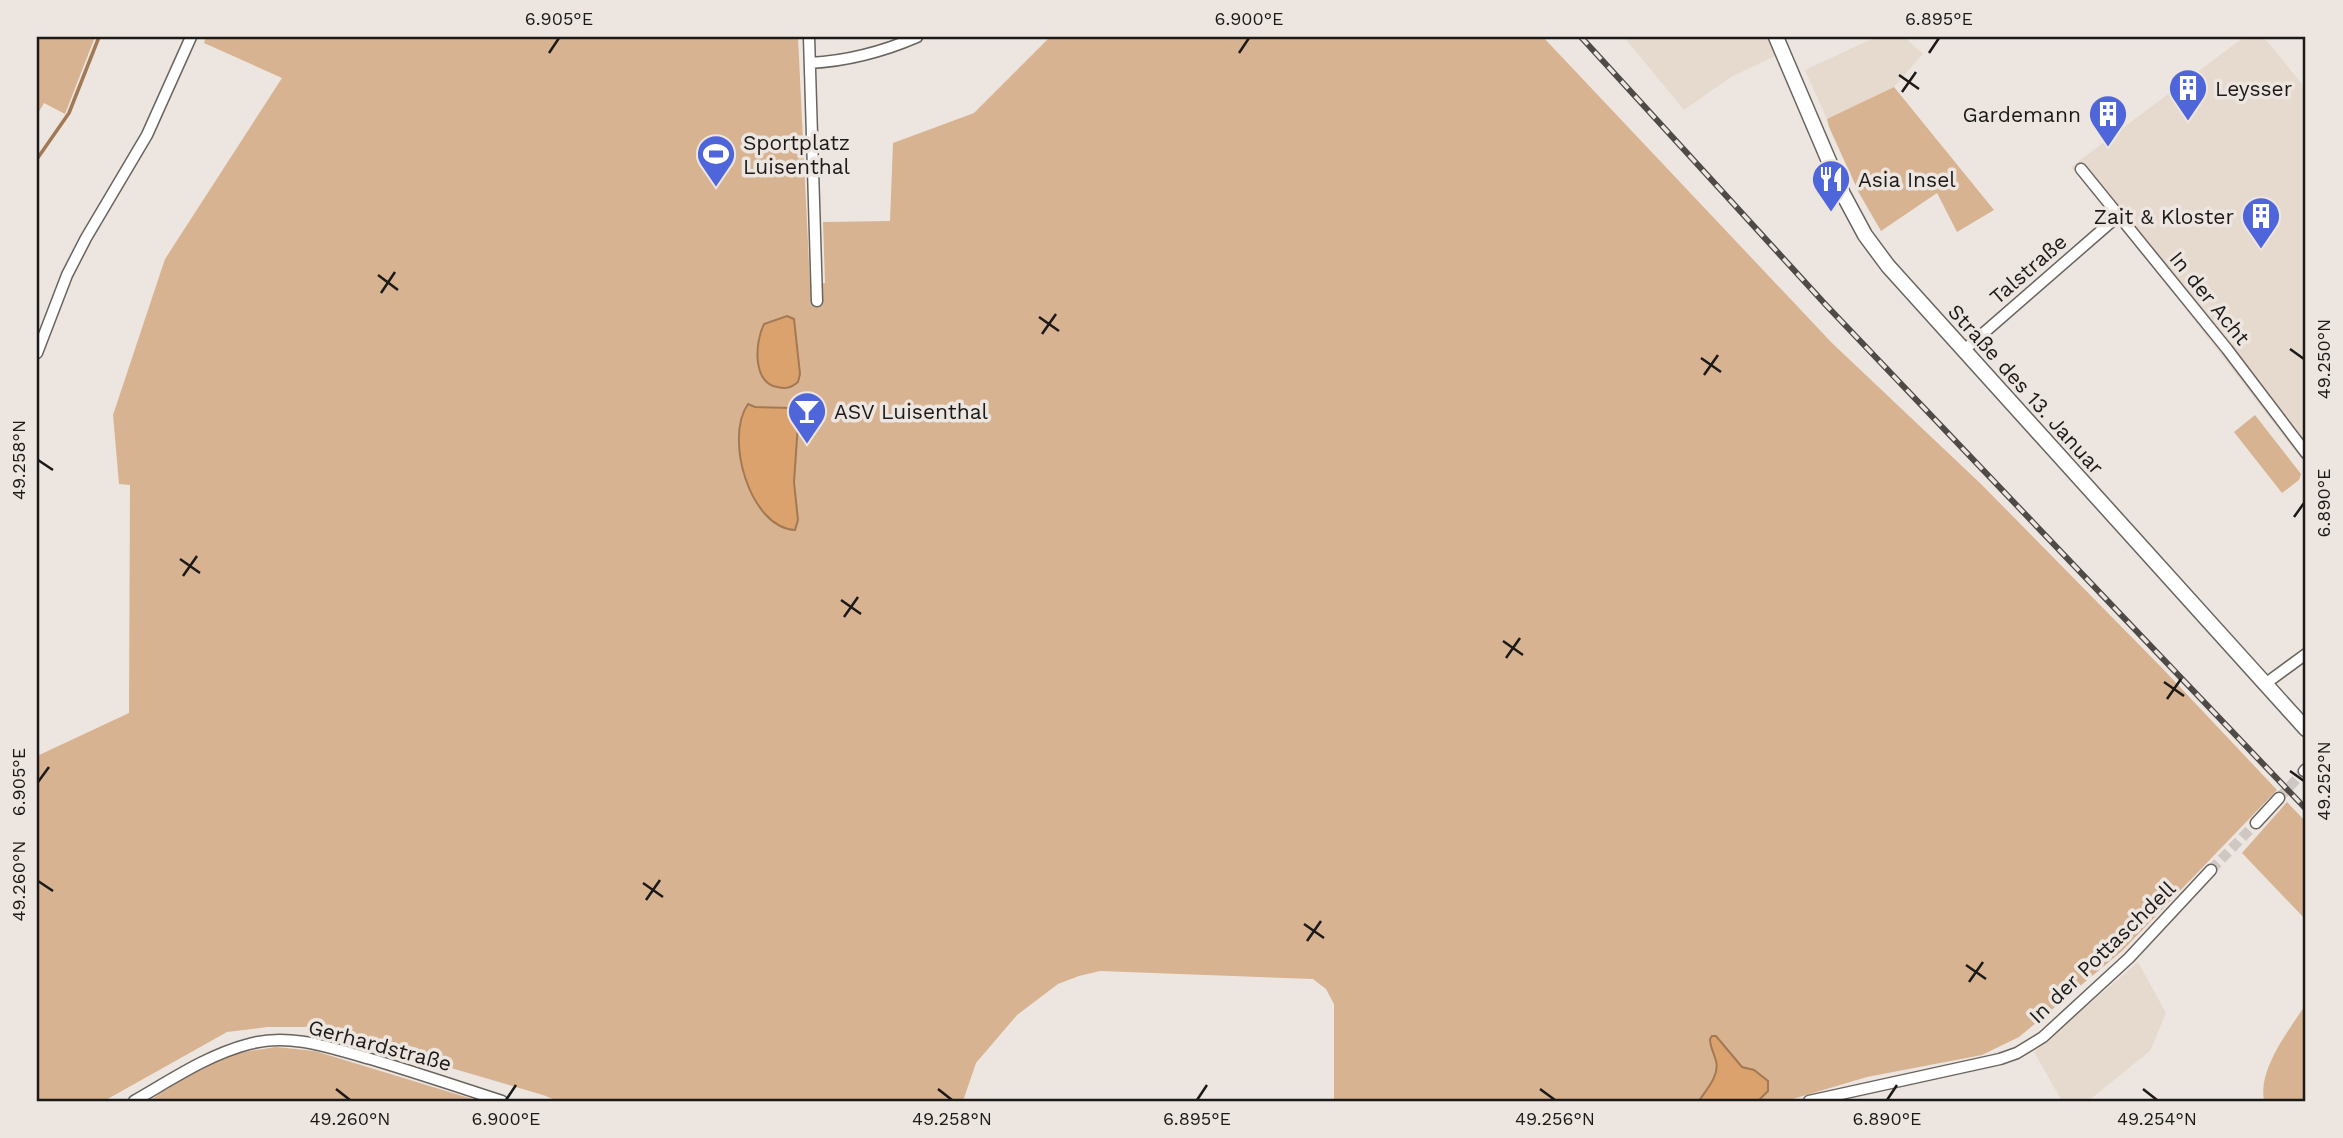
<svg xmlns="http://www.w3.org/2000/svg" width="2343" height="1138" viewBox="0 0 2343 1138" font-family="'Work Sans',sans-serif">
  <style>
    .built { fill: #e6d9ce }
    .green { fill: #d8b392 }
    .water { fill: #dba26e; stroke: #a27954; stroke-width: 2 }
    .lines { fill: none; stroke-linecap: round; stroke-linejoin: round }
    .stream { stroke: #a27954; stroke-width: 3.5 }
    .minor-tunnel { stroke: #cec7c2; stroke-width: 10; stroke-dasharray: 10 5; stroke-linecap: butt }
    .minor-casing { stroke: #6a645f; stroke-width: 13 }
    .major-casing { stroke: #6a645f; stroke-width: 17 }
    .minor { stroke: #fff; stroke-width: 10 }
    .major { stroke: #fff; stroke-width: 14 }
    .rail-casing { stroke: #4d4a47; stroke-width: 6 }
    .rail { stroke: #ede6e0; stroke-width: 3.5; stroke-dasharray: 10; stroke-linecap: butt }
    .ticks { fill: none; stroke: #1c1a18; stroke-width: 2.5 }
    .labels { text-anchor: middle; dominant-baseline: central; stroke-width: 7; stroke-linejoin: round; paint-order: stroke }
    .poi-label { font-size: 21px; fill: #1c1a18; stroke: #ede6e0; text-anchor: start }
    .street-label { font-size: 21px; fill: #1c1a18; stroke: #ede6e0 }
    .neatline { fill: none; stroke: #1c1a18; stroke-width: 2.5 }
    .ticks-label { font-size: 18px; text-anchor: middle; fill: #1c1a18 }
  </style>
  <rect width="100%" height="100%" fill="#ede6e0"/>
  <path class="built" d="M1624 37H1771L1777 55 1731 77 1684 110Z
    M1876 37H1904L1923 54 1894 87 1827 119 1805 70Z
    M2244 37H2261L2267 41 2306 89V465L2174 294 2071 167Z
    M2138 962 2166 1013 2150 1051 2088 1101H2062L2034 1052Z"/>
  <path class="green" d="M37 37H95L65 114 44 103 37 115Z
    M206 37H798L810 284 825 283 823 222 890 221 893 143 974 113 1050 37H1543L1832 343 1982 485 2163 669 2277 790 2122 951 2019 1037 1982 1055 1867 1077 1786 1101H1334V1004L1326 989 1313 979 1100 971 1079 976 1058 984 1017 1015 976 1063 963 1101H558L543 1095 311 1027H268L227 1032 104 1101H37V756L129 713 130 485 119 484 113 415 165 259 282 78 204 43Z
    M1894 87 1994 210 1957 232 1937 193 1881 231 1859 193 1829 127 1827 119Z
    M2255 415 2301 474 2299 480 2282 493 2234 432Z
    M2287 802 2306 822V920L2242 853Z
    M2306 1004V1101H2264C2258 1069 2289 1030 2306 1004Z
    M276 1047 315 1051 479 1101H149C178 1082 208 1060 243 1052 253 1050 265 1049 276 1047Z"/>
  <path class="water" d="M787 316 794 319 800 374 798 382C791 388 786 389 777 387 752 382 755 342 764 324Z
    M748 404 755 407 791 408 798 424 794 482 798 520 795 530C750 528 724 438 748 404Z
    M1712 1036H1716L1742 1067 1754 1070 1768 1081V1091L1758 1101H1699C1706 1090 1720 1075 1716 1061 1714 1053 1710 1047 1710 1039Z"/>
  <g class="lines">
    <path class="stream" d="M37 159 69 113 99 37"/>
    <path class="minor-tunnel" d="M2279 798 2304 771
      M2211 870 2256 823"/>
    <g class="minor-casing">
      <path id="minor" d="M809 37 817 301
        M810 63C848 61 882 52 917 37
        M2081 169 2227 349 2306 453
        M1963 351 2118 216
        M37 353 67 275 86 238 147 135 191 37
        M2265 684 2306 654
        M2304 771 2306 769
        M2256 823 2279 798
        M134 1101C171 1080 207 1055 249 1044 291 1032 334 1049 374 1060 417 1073 459 1087 502 1101
        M1809 1101 2000 1059 2017 1053 2043 1037 2129 958 2211 870"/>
    </g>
    <g class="major-casing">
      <path id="major" d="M1776 37 1843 194 1865 235 1888 266 2306 729"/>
    </g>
    <use href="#minor" class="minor"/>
    <use href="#major" class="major"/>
    <g class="rail-casing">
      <path id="rail" d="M1581 37 1825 304 2306 809"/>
    </g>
    <use href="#rail" class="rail"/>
  </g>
  <path class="ticks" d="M549 53 559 38M1239 53 1249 38M1929 53 1939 38M1899 75 1919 89M1902 92 1916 72M378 275 398 290M381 293 395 272M1039 317 1059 331M1042 334 1056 314M2290 349 2304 359M1701 358 1721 372M1704 375 1718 355M38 460 53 470M2294 517 2304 503M180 559 200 573M183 576 197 556M841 600 861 614M844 617 858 597M1503 641 1523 655M1506 658 1520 638M2164 682 2184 696M2167 699 2181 679M2290 771 2304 781M38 782 49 767M38 881 53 891M643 883 663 897M646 900 660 880M1304 924 1324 938M1307 941 1321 921M1966 965 1986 979M1969 982 1983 962M336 1089 350 1100M938 1089 952 1100M1540 1089 1555 1100M2143 1089 2157 1100M506 1100 516 1085M1197 1100 1207 1085M1887 1100 1897 1085"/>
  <defs>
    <g id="building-pin" transform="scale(2.0125)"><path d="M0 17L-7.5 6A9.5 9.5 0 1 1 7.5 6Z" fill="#4f66db" stroke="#ede6e0"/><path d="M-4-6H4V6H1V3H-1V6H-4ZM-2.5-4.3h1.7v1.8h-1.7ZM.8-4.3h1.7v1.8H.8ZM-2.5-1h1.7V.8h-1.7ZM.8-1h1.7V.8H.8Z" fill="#fff"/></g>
    <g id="stadium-pin" transform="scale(2.0125)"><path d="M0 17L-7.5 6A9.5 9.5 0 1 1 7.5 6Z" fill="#4f66db" stroke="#ede6e0"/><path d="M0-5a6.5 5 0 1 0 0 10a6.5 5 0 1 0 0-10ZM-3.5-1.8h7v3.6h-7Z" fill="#fff"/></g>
    <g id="restaurant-pin" transform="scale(2.0125)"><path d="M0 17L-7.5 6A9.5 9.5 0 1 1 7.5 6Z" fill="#4f66db" stroke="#ede6e0"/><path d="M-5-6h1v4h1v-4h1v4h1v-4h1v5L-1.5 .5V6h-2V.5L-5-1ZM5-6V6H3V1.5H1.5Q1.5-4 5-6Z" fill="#fff"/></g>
    <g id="bar-pin" transform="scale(2.0125)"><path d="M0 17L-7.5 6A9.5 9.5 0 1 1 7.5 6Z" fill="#4f66db" stroke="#ede6e0"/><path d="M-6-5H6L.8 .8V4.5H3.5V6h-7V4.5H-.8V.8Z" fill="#fff"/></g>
  </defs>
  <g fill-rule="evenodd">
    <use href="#building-pin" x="2188" y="88"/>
    <use href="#building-pin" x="2108" y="114"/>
    <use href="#stadium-pin" x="716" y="154"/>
    <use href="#restaurant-pin" x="1831" y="179"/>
    <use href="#building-pin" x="2261" y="216"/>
    <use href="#bar-pin" x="807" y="411"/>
  </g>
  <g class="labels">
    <g class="poi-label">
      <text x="2215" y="88">Leysser</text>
      <text x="2081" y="114" text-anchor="end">Gardemann</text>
      <text x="743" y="142">Sportplatz<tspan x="743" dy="24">Luisenthal</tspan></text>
      <text x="1858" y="179">Asia Insel</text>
      <text x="2234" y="216" text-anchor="end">Zait &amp; Kloster</text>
      <text x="834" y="411">ASV Luisenthal</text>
    </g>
    <g class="street-label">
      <text transform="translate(2028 269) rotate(-41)">Talstraße</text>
      <text transform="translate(2210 298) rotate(51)">In der Acht</text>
      <text transform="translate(2026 389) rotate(48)">Straße des 13. Januar</text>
      <text transform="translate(2102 952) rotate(-44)">In der Pottaschdell</text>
      <text transform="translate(380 1045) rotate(15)">Gerhardstraße</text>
    </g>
  </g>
  <rect width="2343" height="1138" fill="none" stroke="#ede6e0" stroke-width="77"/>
  <rect x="38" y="38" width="2266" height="1062" class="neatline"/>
  <g class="ticks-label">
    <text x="559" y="25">6.905°E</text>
    <text x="1249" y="25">6.900°E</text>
    <text x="1939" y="25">6.895°E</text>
    <text transform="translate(2324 359) rotate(-90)" y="6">49.250°N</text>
    <text transform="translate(19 460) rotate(-90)" y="6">49.258°N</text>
    <text transform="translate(2324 503) rotate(-90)" y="6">6.890°E</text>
    <text transform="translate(2324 781) rotate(-90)" y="6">49.252°N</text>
    <text transform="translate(19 782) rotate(-90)" y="6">6.905°E</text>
    <text transform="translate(19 881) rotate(-90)" y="6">49.260°N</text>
    <text x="350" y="1125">49.260°N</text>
    <text x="506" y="1125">6.900°E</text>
    <text x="952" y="1125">49.258°N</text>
    <text x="1197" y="1125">6.895°E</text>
    <text x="1555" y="1125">49.256°N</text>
    <text x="1887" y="1125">6.890°E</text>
    <text x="2157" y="1125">49.254°N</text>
  </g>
</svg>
